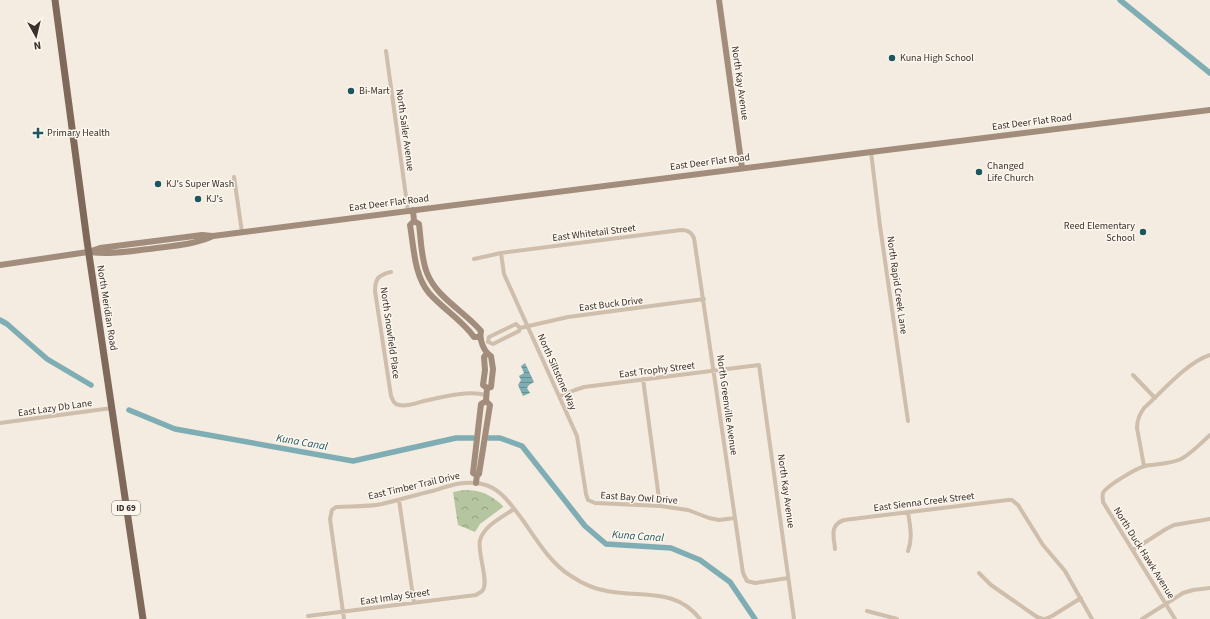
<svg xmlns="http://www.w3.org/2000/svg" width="1210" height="619" viewBox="0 0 1210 619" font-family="'Source Sans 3',sans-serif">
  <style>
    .park { fill: url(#park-crowns) }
    .water { fill: url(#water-rules) }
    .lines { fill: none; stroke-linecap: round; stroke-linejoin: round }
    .canal { stroke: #7eadb3; stroke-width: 5.5 }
    .street { stroke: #cebeab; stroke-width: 4 }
    .secondary { stroke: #a28d7c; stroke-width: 6 }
    .primary { stroke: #7e695b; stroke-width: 7 }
    .poi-dot { fill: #1e565f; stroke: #fbf6ee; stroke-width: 1.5 }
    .labels { text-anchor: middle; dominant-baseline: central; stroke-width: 3; stroke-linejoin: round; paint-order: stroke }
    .shield { fill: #fbf6ee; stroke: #756c66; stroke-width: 1 }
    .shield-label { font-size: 9px; font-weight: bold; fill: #3b312b }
    .poi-label { font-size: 10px; fill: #3b312b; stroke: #fbf6ee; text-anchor: start }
    .street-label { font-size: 10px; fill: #3b312b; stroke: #fbf6ee }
    .water-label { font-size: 11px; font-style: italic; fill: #1e565f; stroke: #fbf6ee }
  </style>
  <defs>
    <pattern id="park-crowns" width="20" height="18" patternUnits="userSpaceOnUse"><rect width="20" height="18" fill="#b5c59f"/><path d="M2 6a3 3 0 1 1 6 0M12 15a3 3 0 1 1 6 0" fill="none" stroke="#94a182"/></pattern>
    <pattern id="water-rules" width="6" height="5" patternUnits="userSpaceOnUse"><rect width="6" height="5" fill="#7eadb3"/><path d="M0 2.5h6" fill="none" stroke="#688d92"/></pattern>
  </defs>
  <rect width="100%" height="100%" fill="#f4ece1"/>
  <path class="park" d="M464 490C481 490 490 494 503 506V507L480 524 475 532 458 525 453 492Z"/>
  <path class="water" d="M525 363 534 382 529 385 527 388 530 393 523 396 518 385 521 380 519 376 524 373 521 366Z"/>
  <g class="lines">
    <path class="canal" d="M1120 0 1210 73
      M0 320 7 324 47 359 91 385
      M129 410 175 429 353 461 456 438H473
      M489 438H500L522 446 585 526 606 544 671 548 700 560 730 582 755 619"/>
    <path class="street" d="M386 51 408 211
      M871 152 880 226 908 421
      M234 177 242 232
      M501 253 504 274 577 436 586 494 588 500 595 503 660 506 688 510 709 518 719 520 735 518
      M474 259 501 253 681 230C688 230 691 232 694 238L743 573 747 581 755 583 788 578
      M391 272C378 275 375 279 375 291L391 396C393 401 394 404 399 405 407 407 416 403 424 401 442 397 468 390 486 395
      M516 324 520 328 519 331 493 344 488 342 489 337Z
      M520 328 568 317 704 299
      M1133 375 1155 398
      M643 379 660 506
      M560 396 575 390 584 387 759 365 794 619
      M0 423 112 408
      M1144 466 1137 428C1137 419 1140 414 1144 408 1163 391 1186 363 1210 355
      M399 500 414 603
      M835 549C834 537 829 525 844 520L1008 500H1012L1018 505 1043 545 1065 571 1092 619
      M1133 550 1166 529 1174 525 1210 519
      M908 551C913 538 910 526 908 512
      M979 573 991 585 1037 617 1043 619
      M867 611 897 619
      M308 616 476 595C479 593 482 592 483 590 489 581 477 552 480 540 484 526 502 517 514 509
      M344 619 330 519 332 510 336 507C351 506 367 507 382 504 399 500 415 495 432 491 449 486 464 480 482 484 501 488 511 505 522 519 536 539 550 563 571 576 583 584 594 589 607 591 642 598 675 587 700 619
      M1045 619 1052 616 1081 598
      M1142 619 1183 593 1193 590 1210 588
      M1175 619 1103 502C1103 499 1102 496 1103 493 1106 486 1137 468 1145 466 1157 464 1170 464 1181 459 1192 453 1201 443 1210 435"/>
    <path class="secondary" d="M719 0 742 168
      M413 210 414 221 419 224C421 240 421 258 427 273 437 298 464 311 481 331 479 340 484 352 491 356L493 369 491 387 487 388
      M414 221 410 225C414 248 414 275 429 293 443 309 462 320 474 337H480
      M90 252C110 255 130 251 149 249 170 246 192 245 211 237
      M0 265 88 252 100 248 202 235 213 236 871 152 1210 110
      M477 475 473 473 481 404 486 401
      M476 483 477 475 479 474 490 405 486 401 487 388 483 385 485 370 484 357 487 353"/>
    <path class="primary" d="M55 0 87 241 143 619"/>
  </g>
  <g class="poi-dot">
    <circle cx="892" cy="58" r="4"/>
    <circle cx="351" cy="91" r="4"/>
    <path d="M36 127h4v4h4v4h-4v4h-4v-4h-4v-4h4z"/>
    <circle cx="979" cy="172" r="4"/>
    <circle cx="158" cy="184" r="4"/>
    <circle cx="198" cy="199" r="4"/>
    <circle cx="1143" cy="232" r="4"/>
  </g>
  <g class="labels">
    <rect class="shield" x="112" y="501" width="28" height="14" rx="3"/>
    <g class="shield-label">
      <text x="126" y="508">ID 69</text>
    </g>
    <g class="poi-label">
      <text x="900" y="58">Kuna High School</text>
      <text x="359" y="91">Bi-Mart</text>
      <text x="47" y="133">Primary Health</text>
      <text x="987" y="166">Changed<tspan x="987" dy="12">Life Church</tspan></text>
      <text x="166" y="184">KJ's Super Wash</text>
      <text x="206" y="199">KJ's</text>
      <text x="1135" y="226" text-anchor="end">Reed Elementary<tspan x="1135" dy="12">School</tspan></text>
    </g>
    <g class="street-label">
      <text transform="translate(740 83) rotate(82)">North Kay Avenue</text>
      <text transform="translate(1032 122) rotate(-7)">East Deer Flat Road</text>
      <text transform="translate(405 130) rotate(82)">North Sailer Avenue</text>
      <text transform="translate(710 162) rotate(-7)">East Deer Flat Road</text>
      <text transform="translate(389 203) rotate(-7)">East Deer Flat Road</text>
      <text transform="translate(594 233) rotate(-7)">East Whitetail Street</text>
      <text transform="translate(897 285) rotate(82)">North Rapid Creek Lane</text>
      <text transform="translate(611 304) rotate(-7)">East Buck Drive</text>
      <text transform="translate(107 308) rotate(81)">North Meridian Road</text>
      <text transform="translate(390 333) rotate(82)">North Snowfield Place</text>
      <text transform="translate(657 370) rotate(-7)">East Trophy Street</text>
      <text transform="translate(557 372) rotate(66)">North Siltstone Way</text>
      <text transform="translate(727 405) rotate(82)">North Greenville Avenue</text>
      <text transform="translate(55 408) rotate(-8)">East Lazy Db Lane</text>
      <text transform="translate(414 486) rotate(-13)">East Timber Trail Drive</text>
      <text transform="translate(786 491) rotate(82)">North Kay Avenue</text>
      <text transform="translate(639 498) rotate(4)">East Bay Owl Drive</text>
      <text transform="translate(924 502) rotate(-7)">East Sienna Creek Street</text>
      <text transform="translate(1144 553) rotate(58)">North Duck Hawk Avenue</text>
      <text transform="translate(395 597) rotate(-8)">East Imlay Street</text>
    </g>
    <g class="water-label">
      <text transform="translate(302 442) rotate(10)">Kuna Canal</text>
      <text transform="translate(638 536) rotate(4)">Kuna Canal</text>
    </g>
  </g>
  <g transform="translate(36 36) rotate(172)" stroke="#fbf6ee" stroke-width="3" paint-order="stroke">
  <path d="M0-3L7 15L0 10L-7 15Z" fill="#3b312b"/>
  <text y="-6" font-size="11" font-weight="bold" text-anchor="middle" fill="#3b312b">N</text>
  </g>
</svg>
